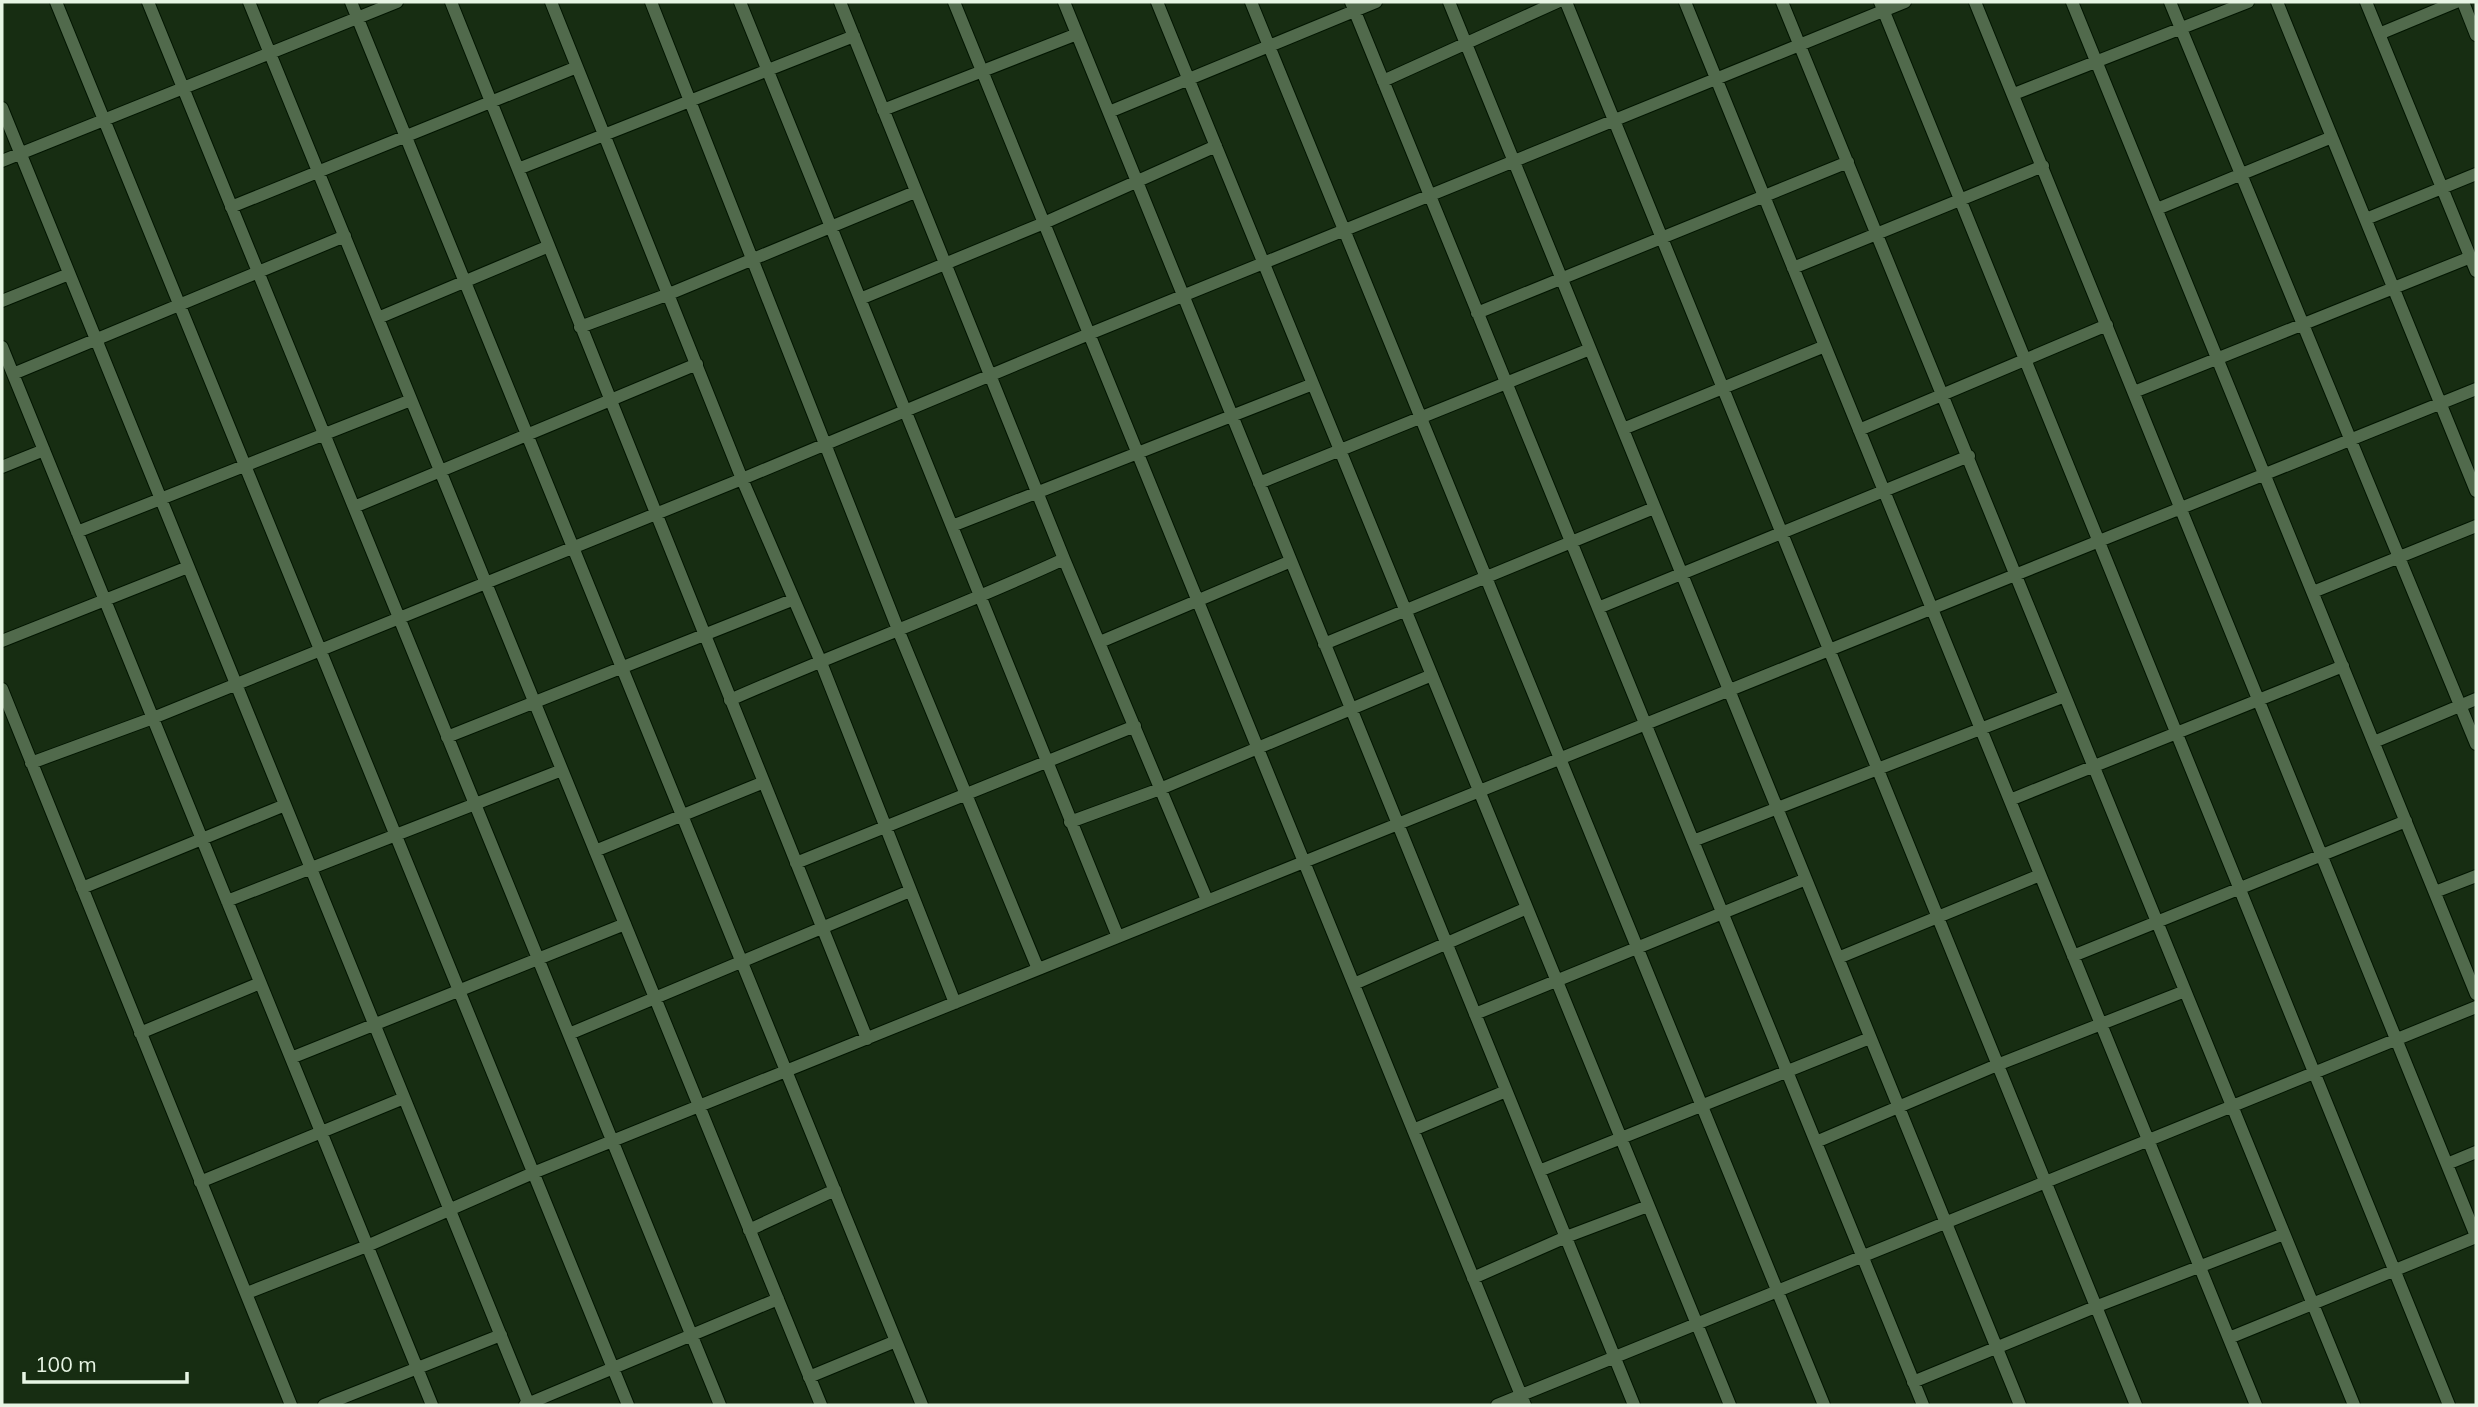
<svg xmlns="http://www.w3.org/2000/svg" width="2478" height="1407" viewBox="0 0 2478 1407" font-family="Mulish,sans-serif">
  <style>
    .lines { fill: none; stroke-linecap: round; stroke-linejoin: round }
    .minor-casing { stroke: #021500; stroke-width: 14 }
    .minor { stroke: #516a4c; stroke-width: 12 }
  </style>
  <rect width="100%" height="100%" fill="#172d12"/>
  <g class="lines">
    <g class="minor-casing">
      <path id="minor" d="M56 2 628 1405
        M148 2 720 1405
        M249 2 821 1405
        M351 2 922 1405
        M451 2 867 1039
        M551 2 742 479 820 660 955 1003
        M651 2 899 632 1038 969
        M740 2 1118 937
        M840 2 1064 559 1207 900
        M954 2 1525 1405
        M1064 2 1634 1405
        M1157 2 1730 1405
        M1251 2 1824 1405
        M1351 2 1923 1405
        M1449 2 2020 1405
        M1566 2 2136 1405
        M1685 2 2256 1405
        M1782 2 2354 1405
        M1880 2 2449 1405
        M1975 2 2476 1236
        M2072 2 2476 994
        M2170 2 2476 744
        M2277 2 2476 491
        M2366 2 2476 271
        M2463 2 2476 35
        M2379 34 2456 2
        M1383 81 1557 2
        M2014 94 2248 2
        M2 108 529 1405
        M883 110 1077 34
        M1109 112 1376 2
        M2 161 397 2
        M518 169 854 36
        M231 207 577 67
        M2157 209 2332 137
        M2366 219 2476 174
        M1793 268 2043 166
        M860 299 1044 223 1216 146
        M2 301 69 274
        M1477 313 1848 162
        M378 318 549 246
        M580 327 669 294 915 192
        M2 347 432 1405
        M13 374 345 236
        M2134 392 2471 257
        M1623 429 1825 346
        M1859 430 2107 325
        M2 467 44 450
        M1259 483 1590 349
        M354 507 697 364
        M952 526 1313 384
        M77 532 411 400
        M2313 592 2476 526
        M1598 608 1969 456
        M2 641 188 567
        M1100 642 1291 561
        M1324 644 1654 508
        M2 689 291 1405
        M730 700C841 651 954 610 1064 559
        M447 737 792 600
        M2374 742 2476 699
        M31 763 153 718 742 479 1089 334 1905 2
        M2010 800 2343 666
        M1070 822 1160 789 1432 675
        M1693 841 2065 696
        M595 851 764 782
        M796 863 1135 726
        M82 888 285 805
        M2435 892 2476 876
        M227 901 562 770
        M2073 956 2406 821
        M1838 958 2040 875
        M1354 984 1527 908
        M1475 1014 1806 879
        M140 1033 260 983
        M569 1034 910 891
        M291 1058 625 924
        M1413 1130 1506 1091
        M1816 1142 1997 1065 2185 991
        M2447 1164 2476 1152
        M1539 1171 1870 1038
        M200 1182 404 1098
        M749 1230 835 1190
        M1473 1278 1566 1237 1648 1206
        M247 1293 367 1246 533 1173 2476 389
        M2229 1338 2476 1237
        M809 1377 896 1341
        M1913 1382 2095 1307 2284 1234
        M324 1405 501 1335
        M525 1405 778 1299
        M1497 1405 2476 1007"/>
    </g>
    <use href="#minor" class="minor"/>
  </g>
  <rect width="2478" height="1407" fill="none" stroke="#e7f5e4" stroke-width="7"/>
  <path d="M24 1372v10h163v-10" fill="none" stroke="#e7f5e4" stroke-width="3.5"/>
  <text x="35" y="1372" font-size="21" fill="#e7f5e4" stroke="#172d12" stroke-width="5" paint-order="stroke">100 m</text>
</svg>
